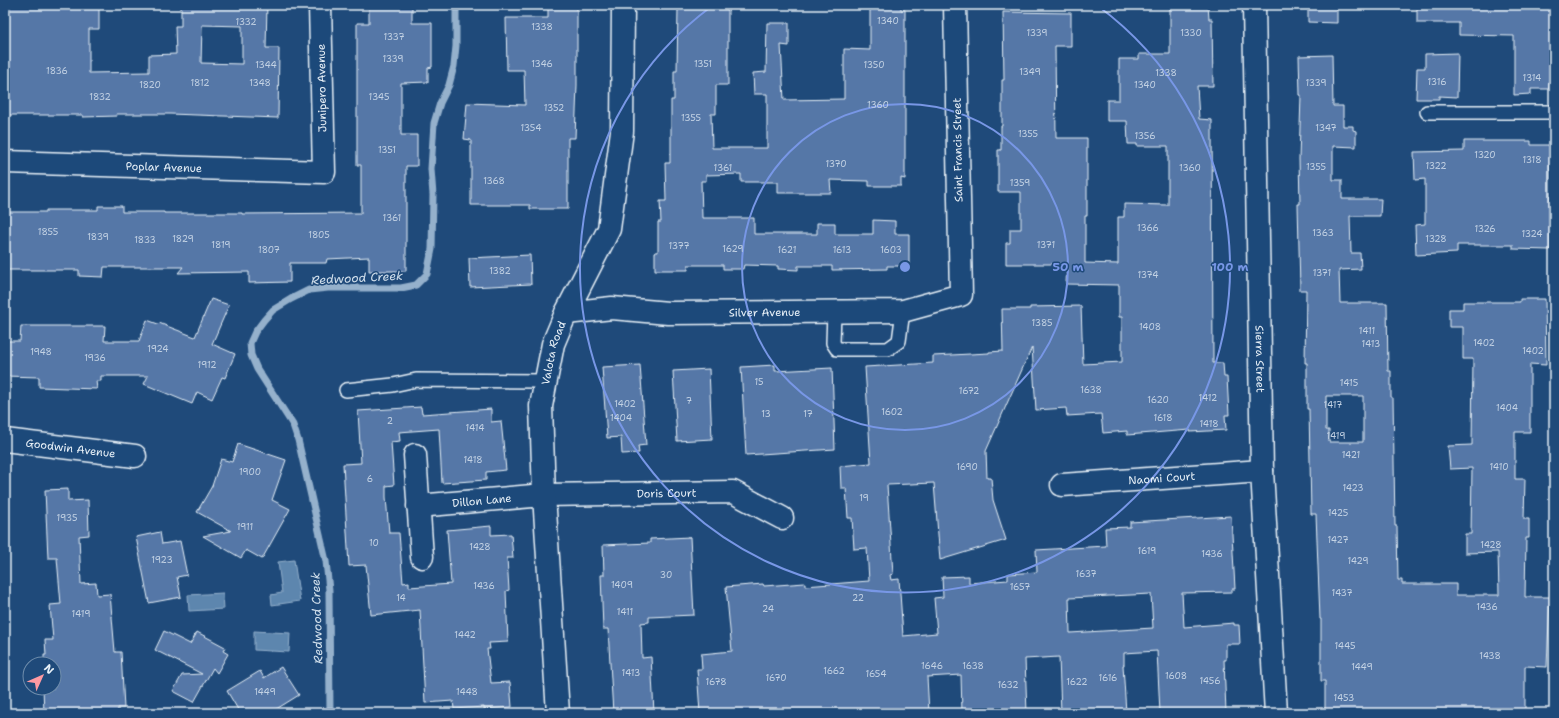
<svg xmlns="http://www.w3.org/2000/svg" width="1559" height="718" viewBox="0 0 1559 718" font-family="'Shantell Sans',sans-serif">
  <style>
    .water { fill: #5d86ae; stroke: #95b1cc }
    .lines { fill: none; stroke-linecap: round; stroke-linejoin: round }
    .stream { stroke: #95b1cc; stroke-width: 7 }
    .building { fill: #5577a7; stroke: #e8f1f8; fill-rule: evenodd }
    .lane-casing { stroke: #e8f1f8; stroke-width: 16 }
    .street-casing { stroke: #e8f1f8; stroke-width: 25 }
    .secondary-casing { stroke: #e8f1f8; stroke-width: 25 }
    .lane { stroke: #1f4a7a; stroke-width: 13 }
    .street { stroke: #1f4a7a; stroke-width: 22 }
    .secondary { stroke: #1f4a7a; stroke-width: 22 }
    .ring { fill: none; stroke: #7897e6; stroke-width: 2 }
    .labels { text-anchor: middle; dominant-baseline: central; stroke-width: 3; stroke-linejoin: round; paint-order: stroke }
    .number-label { font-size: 9px; fill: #c3d2e4 }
    .street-label { font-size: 11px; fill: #e8f1f8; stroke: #1f4a7a }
    .water-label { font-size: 12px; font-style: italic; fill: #d3e1ed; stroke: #1f4a7a }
    .centre { fill: #7897e6; stroke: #1f4a7a; stroke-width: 2 }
    .ring-label { font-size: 12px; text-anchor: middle; font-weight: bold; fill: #7897e6; stroke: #1f4a7a; stroke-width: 3; stroke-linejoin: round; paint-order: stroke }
  </style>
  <rect width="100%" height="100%" fill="#1f4a7a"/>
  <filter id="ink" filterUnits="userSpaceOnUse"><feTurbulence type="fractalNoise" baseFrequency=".025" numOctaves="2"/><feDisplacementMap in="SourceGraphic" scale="8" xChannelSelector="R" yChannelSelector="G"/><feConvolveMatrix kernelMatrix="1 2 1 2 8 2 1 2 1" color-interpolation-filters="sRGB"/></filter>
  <g filter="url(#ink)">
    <path class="water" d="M294 560 300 601 272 605 271 595 282 593 278 562Z
      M223 593 224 609 189 611 188 595Z
      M254 631 290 633 289 652 254 650Z"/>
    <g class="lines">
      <path class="stream" d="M330 713 329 590 326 561 298 440 293 425 257 369 251 355 250 343 255 332 264 320 273 310 291 299 309 290 328 288H401L416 285 427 274 432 249 433 195 431 169 434 123 440 103 449 85 454 66 456 46V5"/>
    </g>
    <path class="building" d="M5 5H99V29H89V73L149 72V55L176 54 175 26H181V5H267L266 48H279L278 118 170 114H116L117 116 83 117V115H5ZM202 25 242 26V64L201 63Z
      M369 5H412V23H432V67L428 68V82L401 83V135H417V166H406V271H369V257L327 259 326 263H290V282L249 283V272L178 273 183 267H104L103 277 79 276V270H5V212H46V210H98V206H122V212H164V213H242V214L361 213V165H357V23H369Z
      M548 5H570V7H577V85L575 138H568V209H530V205H471V140L464 139 467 103 525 105 524 70H507L506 18H548Z
      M703 5H728V85H716V114H711L712 148H767V94H754L753 73 766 72 767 23H789V46L781 45 784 100 844 99V49L870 50V5H901V10H905V179L901 178V186H869V181L830 180 831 193H778V182H741V174L706 175V181H701L702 218H754V234H817V223H835V234H873V220L895 221V234H909V266H887V269L832 270V266H798V270L778 269V266L744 265 743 269H723V265H688V270H655V252H658V222H661L660 201H666L665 163H670V154H671V100H674V71H677L678 8H703Z
      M1170 5H1208L1209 19H1212L1213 86H1197L1199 119 1212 120 1213 363H1223L1224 377H1227L1229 415H1225L1226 430 1190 432V430L1127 435V431L1103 433 1101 414 1067 416 1066 408 1036 410 1032 347 986 451 987 478H991L993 500 1006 540 940 560 934 483 887 485 893 574 890 575 891 580 899 579 903 636 937 633 934 598 943 597 942 577 969 576V583L1008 580V574L1037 572 1036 550 1106 546 1105 528 1130 527V522L1231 516 1235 589H1232V592L1182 593 1184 627 1234 623V625H1239L1240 644H1226V660H1224L1226 713H1160L1157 651 1124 653V665H1123L1126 713H1061L1059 657 1025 659 1027 713H962L961 675 927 677 929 713H700L697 669H702L701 654 732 651 726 587 763 584 764 586 805 583V586L869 581 867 548 854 549 852 518H848L846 488H841L840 466 871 463 865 367 933 363V356L989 353V352L1003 351 1002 309H1030V307L1081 306 1083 364 1122 362V317H1119V285L1066 284 1067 264H1006V243H1010V229H1021V192H998V150H1001V126H1002V80H1004L1003 12 1071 13V46H1055L1056 138H1087V216H1085V263L1118 264V217H1124V204L1168 205V146H1137V144H1128L1127 121H1107V100H1119V59H1139V54H1170ZM1151 594 1153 628 1070 633 1069 598Z
      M1308 5H1337V23L1308 22Z
      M1417 5H1549V9H1551L1552 68H1550L1549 89H1531V94L1514 95V36L1459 35V23H1417Z
      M1458 53 1457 97 1439 96V99H1416L1417 68H1425V54Z
      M1332 55 1333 106H1343V126H1353V130L1356 131V147L1333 146V180H1342V199H1381L1380 216H1350L1351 253H1360L1361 269 1339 270 1340 303H1387L1388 371H1391V398H1393L1395 526H1397L1398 580H1402V584H1456V595H1499L1498 552 1465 553V534H1471L1472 468 1450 469 1448 446 1472 445 1473 359H1463V327H1449V309H1463V302H1520V299H1545L1546 365 1530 364V432H1515V479H1525L1524 519H1529V538H1526L1525 597H1550L1547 667 1525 666V713H1325V681H1321V619H1320L1316 514H1311L1309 409H1307V363H1305L1306 290H1300L1298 204H1300L1299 159 1301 95H1300L1299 56ZM1326 396H1363V442H1329V430H1326Z
      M1464 141H1531V145H1550V250L1513 249V245H1457V253L1416 255 1415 225 1425 224V179L1415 180 1414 152 1464 151Z
      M530 255 531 284 470 287 469 258Z
      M211 299 229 305 212 344 235 354 225 378 222 377 212 399 197 392 192 404 144 384 148 376H101V381H96L97 389 39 387V377L5 376V341H20L21 326H105L104 341H139L147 320 158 324 159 323 195 337Z
      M640 365 646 445 638 446 639 453 622 454 621 437 607 438 602 367Z
      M775 365V371L832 368 835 449 746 455 741 367Z
      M709 369 712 439 677 441 673 371Z
      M421 407 422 414 491 409V422L501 421 506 470 486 472V480L442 483 439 429 399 432 400 441 391 442 394 485 386 486V497L389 533H399L403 583 409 582V587L451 584 447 530 491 526V535L511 534 513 558H507L509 590 506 591 508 642 489 643 490 649H487L491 683 510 682 512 707 484 709V707L454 709 453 701 425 703 420 610 371 615 366 565 349 566 343 464 361 463 358 411Z
      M238 444 286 460 272 500 290 509 262 559 246 550 241 558 203 536 231 531 197 512 212 486 221 459 232 462Z
      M68 489V501L88 500 89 535 79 536 81 584 96 583 97 595 110 594 115 652H121L124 708H118V713H44L43 688H54V664H44V655H46L45 640H53L50 605 61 604 57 558H48L45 490Z
      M160 532 162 544 180 541 187 575 177 577 181 597 149 603 136 537Z
      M690 537 694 615 649 617V622L641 623 642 658 651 657 654 713H613L608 629H603L601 575H604L603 545 650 543V539Z
      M164 631 190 644 195 636 194 635 195 636 197 632 225 647 223 651 228 654 217 673 213 668 194 702 173 691 182 675 202 674 155 650Z
      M281 667 299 695 270 713H240L227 691 260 671 264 678Z"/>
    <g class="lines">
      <g class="lane-casing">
        <path id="lane" d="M1427 112H1554
          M834 312 833 343 837 349H888L899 341 903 311
          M346 390 393 385 416 380 546 381"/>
      </g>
      <g class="street-casing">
        <g id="street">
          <path id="s1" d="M1254 5 1262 471 1276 713"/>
          <path id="s2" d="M5 162 324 172 320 5"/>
          <path id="s3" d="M566 313 612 308 668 313 903 311 961 295 955 5"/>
          <path id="s4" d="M5 440 135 456"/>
          <path d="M415 455 422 557"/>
          <path id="s5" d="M1062 485 1262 471"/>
          <path id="s6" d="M418 506 544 495 733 492 782 518"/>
        </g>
      </g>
      <g class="secondary-casing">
        <g id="secondary">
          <path id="s7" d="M558 713 544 495 541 406 553 344 566 313 609 229 622 131 623 5"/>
        </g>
      </g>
      <use href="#lane" class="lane"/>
      <use href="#street" class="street"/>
      <use href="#secondary" class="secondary"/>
    </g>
  </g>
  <g class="ring">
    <circle cx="905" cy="267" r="163"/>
    <path d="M1098 6A325 325 0 1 1 712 6"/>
  </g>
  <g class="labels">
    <g class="number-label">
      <text x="888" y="21">1340</text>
      <text x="246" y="22">1332</text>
      <text x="542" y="27">1338</text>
      <text x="1037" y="33">1339</text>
      <text x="1191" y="33">1330</text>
      <text x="394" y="37">1337</text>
      <text x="393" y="59">1339</text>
      <text x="542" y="64">1346</text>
      <text x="703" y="64">1351</text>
      <text x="266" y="65">1344</text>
      <text x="874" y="65">1350</text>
      <text x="57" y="71">1836</text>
      <text x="1030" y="72">1349</text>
      <text x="1166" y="73">1338</text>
      <text x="1532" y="78">1314</text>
      <text x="1437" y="82">1316</text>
      <text x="200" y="83">1812</text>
      <text x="260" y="83">1348</text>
      <text x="1316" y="83">1339</text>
      <text x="150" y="85">1820</text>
      <text x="1145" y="85">1340</text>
      <text x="100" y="97">1832</text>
      <text x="379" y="97">1345</text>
      <text x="878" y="105">1360</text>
      <text x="554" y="108">1352</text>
      <text x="691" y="118">1355</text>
      <text x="531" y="128">1354</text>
      <text x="1326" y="128">1347</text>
      <text x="1028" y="134">1355</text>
      <text x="1145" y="136">1356</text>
      <text x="387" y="150">1351</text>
      <text x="1485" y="155">1320</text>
      <text x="1532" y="160">1318</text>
      <text x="836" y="164">1370</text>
      <text x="1436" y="166">1322</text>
      <text x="1316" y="167">1355</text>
      <text x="723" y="168">1361</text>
      <text x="1190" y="168">1360</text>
      <text x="494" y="181">1368</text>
      <text x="1020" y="183">1359</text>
      <text x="392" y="218">1361</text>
      <text x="1148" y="228">1366</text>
      <text x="1485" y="229">1326</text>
      <text x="48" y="232">1855</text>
      <text x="1323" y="233">1363</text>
      <text x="1532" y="234">1324</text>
      <text x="319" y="235">1805</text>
      <text x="98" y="237">1839</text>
      <text x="183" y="239">1829</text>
      <text x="1436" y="239">1328</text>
      <text x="145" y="240">1833</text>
      <text x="221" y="245">1819</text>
      <text x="1046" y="245">1371</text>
      <text x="679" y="246">1377</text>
      <text x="733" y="249">1629</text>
      <text x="269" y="250">1807</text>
      <text x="787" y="250">1621</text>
      <text x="842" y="250">1613</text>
      <text x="891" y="250">1603</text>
      <text x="500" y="271">1382</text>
      <text x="1322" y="273">1371</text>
      <text x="1148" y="275">1374</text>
      <text x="1042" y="323">1385</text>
      <text x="1150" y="327">1408</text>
      <text x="1367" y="331">1411</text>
      <text x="1484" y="343">1402</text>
      <text x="1371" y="344">1413</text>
      <text x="158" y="349">1924</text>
      <text x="1533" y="351">1402</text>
      <text x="41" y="352">1948</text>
      <text x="95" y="358">1936</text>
      <text x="207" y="365">1912</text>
      <text x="759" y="382">15</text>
      <text x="1349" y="383">1415</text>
      <text x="1091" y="390">1638</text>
      <text x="969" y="391">1672</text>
      <text x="1208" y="398">1412</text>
      <text x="1158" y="400">1620</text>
      <text x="689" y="401">7</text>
      <text x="625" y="404">1402</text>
      <text x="1333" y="405">1417</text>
      <text x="1507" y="408">1404</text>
      <text x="892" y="412">1602</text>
      <text x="766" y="414">13</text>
      <text x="808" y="414">17</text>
      <text x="621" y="418">1404</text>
      <text x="1163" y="418">1618</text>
      <text x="390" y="421">2</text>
      <text x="1209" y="424">1418</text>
      <text x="475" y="428">1414</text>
      <text x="1336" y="436">1419</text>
      <text x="1351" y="455">1421</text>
      <text x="473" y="460">1418</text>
      <text x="967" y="467">1690</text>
      <text x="1499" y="467">1410</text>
      <text x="250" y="472">1900</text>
      <text x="370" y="479">6</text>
      <text x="1353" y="488">1423</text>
      <text x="864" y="498">19</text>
      <text x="1338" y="513">1425</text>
      <text x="67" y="518">1935</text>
      <text x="245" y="527">1911</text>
      <text x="1338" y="540">1427</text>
      <text x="374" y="543">10</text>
      <text x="1491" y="545">1428</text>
      <text x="480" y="547">1428</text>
      <text x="1147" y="551">1619</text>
      <text x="1212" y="554">1436</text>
      <text x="162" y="560">1923</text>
      <text x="1358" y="561">1429</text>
      <text x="1086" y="574">1637</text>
      <text x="666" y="575">30</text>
      <text x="622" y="585">1409</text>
      <text x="484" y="586">1436</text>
      <text x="1020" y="587">1657</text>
      <text x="1342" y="593">1437</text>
      <text x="401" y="598">14</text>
      <text x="858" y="598">22</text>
      <text x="1487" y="607">1436</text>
      <text x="768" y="609">24</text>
      <text x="625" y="612">1411</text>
      <text x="81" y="614">1419</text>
      <text x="465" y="635">1442</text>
      <text x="1345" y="646">1445</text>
      <text x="1490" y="656">1438</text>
      <text x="932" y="666">1646</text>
      <text x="973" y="666">1638</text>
      <text x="1362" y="667">1449</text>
      <text x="834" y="671">1662</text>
      <text x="631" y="673">1413</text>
      <text x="876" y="674">1654</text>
      <text x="1176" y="676">1608</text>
      <text x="776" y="678">1670</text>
      <text x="1108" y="678">1616</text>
      <text x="1210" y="681">1456</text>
      <text x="716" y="682">1678</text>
      <text x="1077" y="682">1622</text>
      <text x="1008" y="685">1632</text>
      <text x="265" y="692">1449</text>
      <text x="467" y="692">1448</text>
      <text x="1344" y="698">1453</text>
    </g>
    <g class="street-label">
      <text transform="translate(322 88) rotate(-91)">Junipero Avenue</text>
      <text transform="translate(958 150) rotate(-91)">Saint Francis Street</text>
      <text stroke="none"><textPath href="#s2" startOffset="159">Poplar Avenue</textPath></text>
      <text stroke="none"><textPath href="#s3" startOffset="199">Silver Avenue</textPath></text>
      <text stroke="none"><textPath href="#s7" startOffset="362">Valota Road</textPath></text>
      <text stroke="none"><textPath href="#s1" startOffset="354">Sierra Street</textPath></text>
      <text stroke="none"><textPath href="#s4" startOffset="66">Goodwin Avenue</textPath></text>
      <text stroke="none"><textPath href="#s5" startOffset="100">Naomi Court</textPath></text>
      <text stroke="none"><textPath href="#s6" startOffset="249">Doris Court</textPath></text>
      <text stroke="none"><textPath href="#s6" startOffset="64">Dillon Lane</textPath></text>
    </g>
    <g class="water-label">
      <text transform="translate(357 278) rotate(-3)">Redwood Creek</text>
      <text transform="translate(317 618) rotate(-92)">Redwood Creek</text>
    </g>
  </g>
  <circle cx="905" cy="267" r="6" class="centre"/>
  <g class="ring-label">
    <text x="1068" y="271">50 m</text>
    <text x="1230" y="271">100 m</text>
  </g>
  <rect width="1559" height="718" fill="none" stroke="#1f4a7a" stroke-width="20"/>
  <rect x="10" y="10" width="1539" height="698" fill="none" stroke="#e8f1f8" stroke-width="1.5" filter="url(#ink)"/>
  <g transform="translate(42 676) rotate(45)"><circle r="19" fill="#1f4a7a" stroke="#6f8dac"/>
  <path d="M0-3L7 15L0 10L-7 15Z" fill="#ff9aa2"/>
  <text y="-6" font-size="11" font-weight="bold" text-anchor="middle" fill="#e8f1f8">N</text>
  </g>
</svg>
